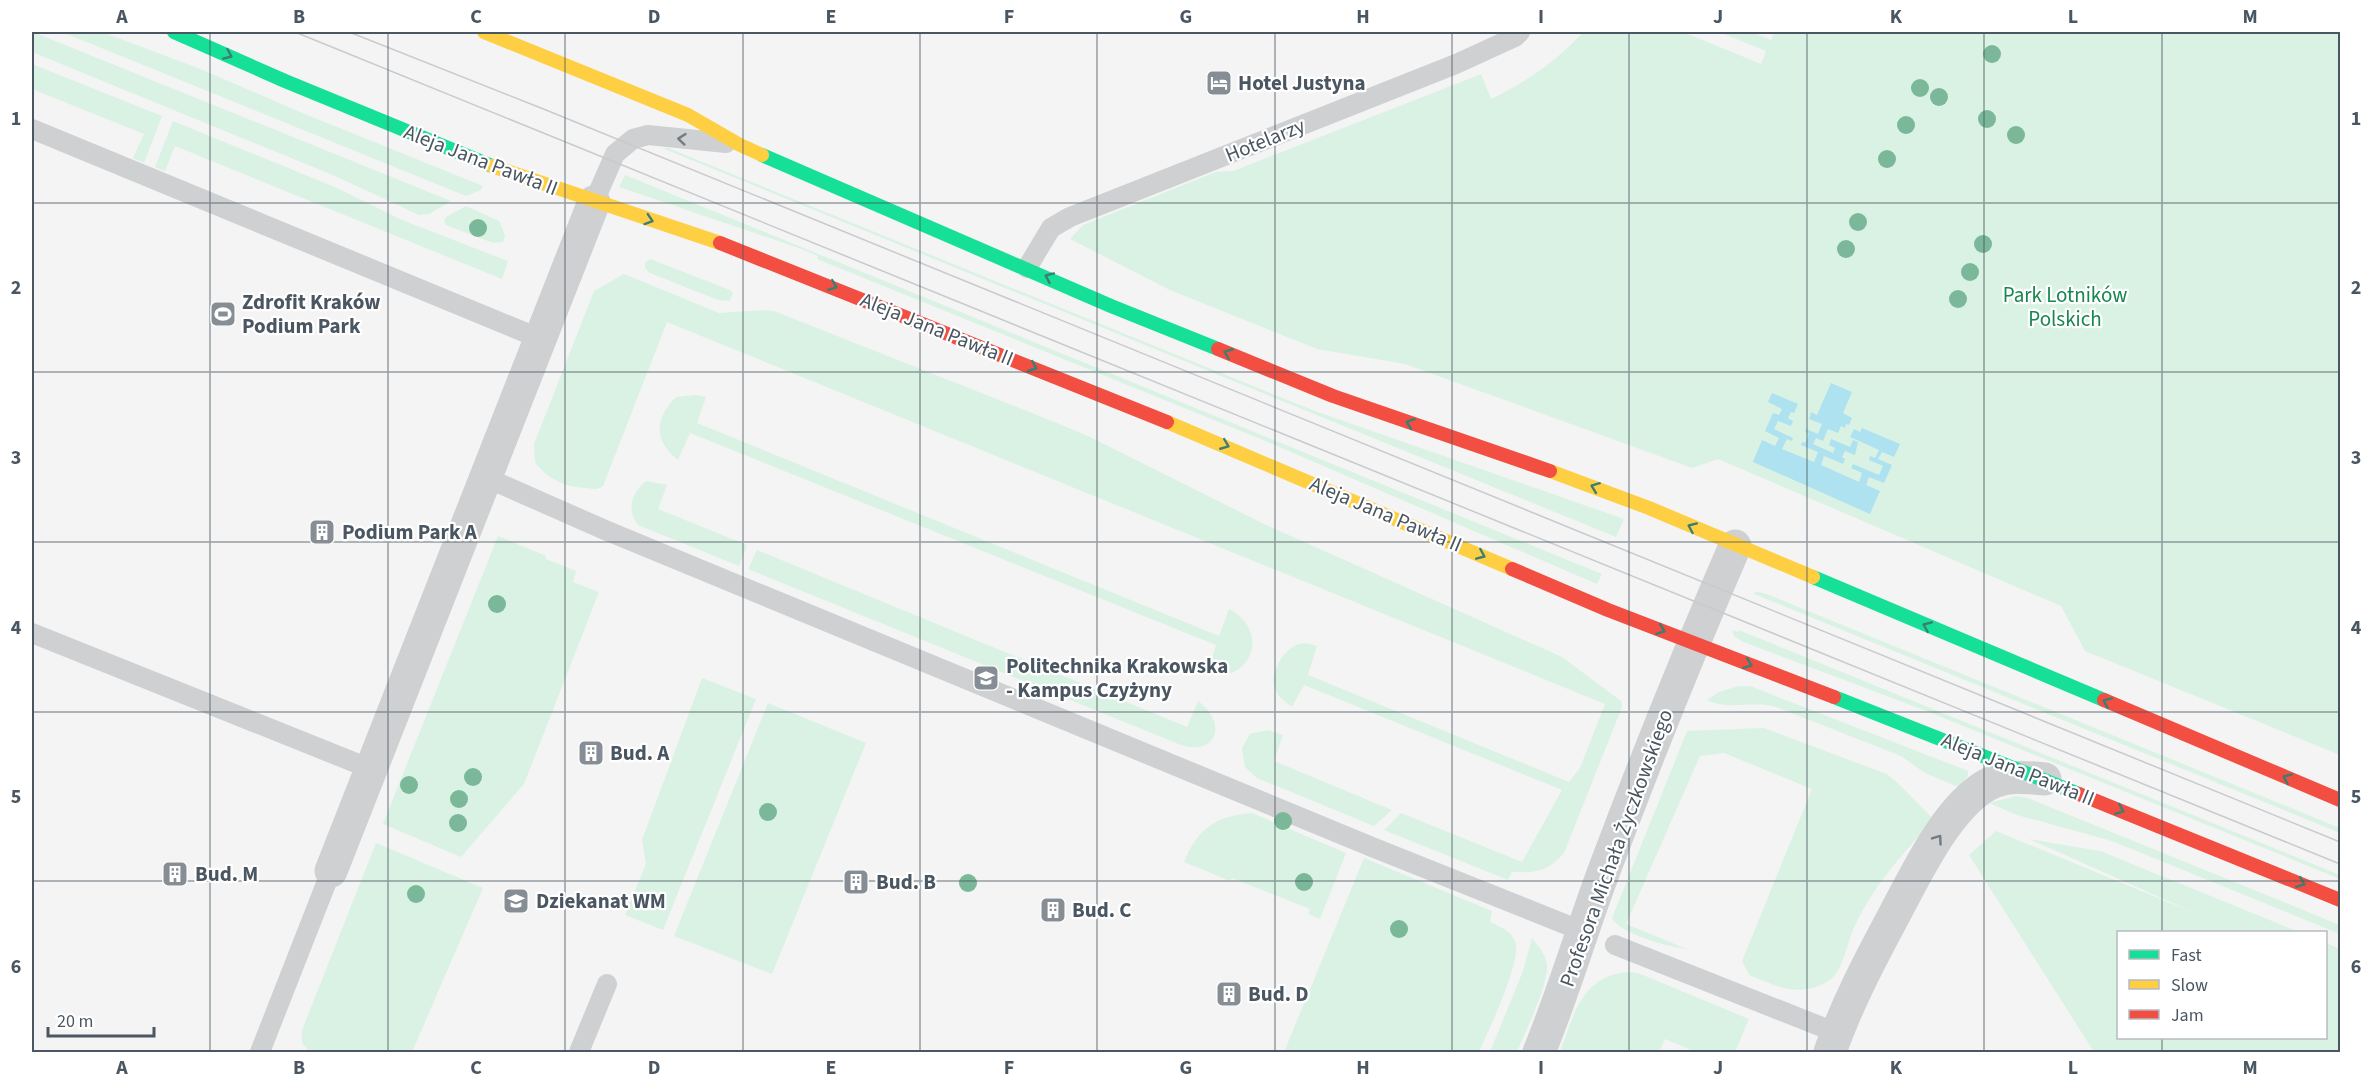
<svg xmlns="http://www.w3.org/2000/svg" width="2372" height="1084" viewBox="0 0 2372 1084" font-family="'Source Sans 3',sans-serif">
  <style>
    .green { fill: #d9f2e3 }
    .water { fill: #aee2f0 }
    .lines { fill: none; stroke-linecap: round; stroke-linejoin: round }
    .lane { stroke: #ced0d2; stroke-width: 20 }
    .street { stroke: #ced0d2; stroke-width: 33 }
    .fast { stroke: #16e098; stroke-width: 14 }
    .slow { stroke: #ffcf43; stroke-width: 14 }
    .jam { stroke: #f24e42; stroke-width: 14 }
    .tram { stroke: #c9cacc; stroke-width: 1.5 }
    .tree { fill: #7ab899 }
    .oneway { stroke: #3a7f72 }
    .oneway2 { stroke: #727b83 }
    .grid { fill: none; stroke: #4a5661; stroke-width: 1.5; stroke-opacity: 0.55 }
    .labels { text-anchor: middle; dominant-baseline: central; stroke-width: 4.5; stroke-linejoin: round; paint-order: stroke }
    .poi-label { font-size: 21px; font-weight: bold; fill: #4a5661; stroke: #fff; text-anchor: start }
    .street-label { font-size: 21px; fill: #4a5661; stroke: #fff }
    .park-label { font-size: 21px; fill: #17864f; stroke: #fff }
    .neatline { fill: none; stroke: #4a5661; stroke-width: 2 }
    .grid-label { font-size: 20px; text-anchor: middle; font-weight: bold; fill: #4a5661 }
  </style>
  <rect width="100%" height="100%" fill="#f4f4f4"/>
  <path class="green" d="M32 32H33L451 201 429 214 419 215 335 176 32 52Z
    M62 32H102L203 70 300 112 483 186 481 190 466 196Z
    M1583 32H1683L1761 64 1766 51 1719 32H1751L1771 40 1774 32H2340V755L2085 651 2061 606 1718 459 1692 468 1405 364 1317 349 1170 290 1070 239 1083 225 1216 172 1233 171 1479 75 1481 74 1491 99C1526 82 1557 61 1583 32Z
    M32 64 162 116 144 163 133 158 144 134 32 89Z
    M173 121 337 188 402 220 508 261 502 279 175 146 165 171 155 167Z
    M662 148H668L1312 410 1624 519 1616 537Z
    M625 175 1602 574 1597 584 1263 440 817 259 818 256 799 248 619 187Z
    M466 206 499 221 505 235 503 242 493 243 446 225 444 221 446 217Z
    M650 259 730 290 733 293 730 301 718 300 650 273 645 268V263Z
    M624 274 719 313 763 310 774 311 1047 419 1088 436 1264 524 1562 657 1621 701 1622 707 1564 853C1547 872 1536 873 1512 872L1508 880 1384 830 1401 813 1522 862 1562 790 1304 685 1292 707C1287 703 1279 698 1276 691 1268 675 1283 649 1299 644 1305 642 1311 644 1317 646L1308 675 1569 782 1580 768 1605 704 667 322 603 486C596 491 593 488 585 488 565 487 547 479 535 462L534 444 594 291Z
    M696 395 706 397 697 423 1219 636 1229 609C1272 631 1250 686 1207 673L1216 645 690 433 678 460C653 440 655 418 676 397Z
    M646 481 667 485 658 509 747 545 739 566 638 525C626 510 632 492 646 481Z
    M498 536 546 556V559L576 571 573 582 599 592 524 784 461 857 383 824Z
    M757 550 1187 727 1198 701C1228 723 1217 756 1181 745L748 569Z
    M1755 592 1764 593 2340 828V833L1754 594Z
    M1732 630 1738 632 1739 630 2340 875V879L1929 712 1741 641 1734 636Z
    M702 678 756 699 663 930 625 915 646 864 642 840Z
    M1738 686H1750L1968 771V776L1958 787 1925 773 1901 756 1776 707C1753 700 1729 711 1707 700L1719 692Z
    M768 703 866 743 772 974 674 936Z
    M1764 728 1887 774 1898 783 1934 820C1902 854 1872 887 1853 930 1846 946 1843 973 1827 982 1797 998 1777 986 1749 975L1742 961 1812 789 1724 753 1700 756 1626 924 1687 949C1669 947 1620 934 1612 918L1687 731Z
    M1268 730 1283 735 1274 761 1392 810 1374 826 1257 778 1245 767 1242 748 1250 734Z
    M2016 796 2028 798 2340 925V934L2112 841 2017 815 1989 803Z
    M1252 813 1346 853 1320 919 1308 914 1310 909 1232 878 1230 881 1184 862C1198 828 1216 816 1252 813Z
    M1996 831 2197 914 2029 839 2100 851 2299 932H2118V1038H2326V943L2340 949V1052H2094L1969 855Z
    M376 843 483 888 412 1052H310L302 1043V1030Z
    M1364 858 1492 911 1490 922C1500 927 1510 930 1515 941 1523 959 1488 1032 1479 1052H1284Z
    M1532 938C1539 947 1547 956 1547 967 1547 988 1525 1032 1517 1052H1490L1523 971Z
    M1628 972 1638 973 1749 1019 1735 1052H1696L1665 1039 1659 1052H1560C1574 1015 1581 976 1628 972Z"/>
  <path class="water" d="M1831 383 1852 392 1843 413 1852 418 1849 425 1846 424 1845 428 1841 426 1838 433 1828 429 1823 441 1816 438 1813 444 1833 453 1835 448 1829 445 1831 439 1850 447 1853 440 1858 442 1855 455 1845 451 1842 457 1845 459 1843 464 1824 456 1821 465 1859 482 1862 473 1851 468 1853 464 1879 475 1883 466 1869 460 1870 456 1875 458 1879 450 1850 437 1854 429 1860 432 1862 428 1900 444 1894 457 1882 452 1878 459 1892 465 1884 483 1869 477 1866 485 1880 491 1870 514 1753 462 1762 440 1775 446 1779 438 1765 431 1773 413 1779 415 1782 409 1768 402 1772 393 1798 404 1794 413 1791 412 1788 418 1793 421 1791 426 1778 421 1774 429 1793 438 1792 441 1787 439 1782 449 1814 462 1818 452 1801 445 1802 442 1805 443 1809 434 1805 432 1806 429 1818 434 1822 424 1809 419 1811 412 1817 415Z"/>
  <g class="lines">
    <path class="lane" d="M32 129 541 339
      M594 202 615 154 633 139 648 135 726 143
      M1027 268 1051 228 1070 217 1456 64 1515 37 1520 32
      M487 478 605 530 1372 847 1582 931
      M32 633 371 769
      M1615 945 1837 1033
      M260 1052 331 871
      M579 1052 607 984"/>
    <path class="street" d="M331 871 594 202
      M1539 1052C1564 992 1582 929 1605 868 1646 759 1689 652 1735 546
      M1830 1052C1846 1006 1869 962 1892 919 1914 878 1946 808 1987 785 2005 775 2025 777 2045 779"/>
    <path class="fast" d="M174 32 285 81 492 166
      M762 155 1111 306 1218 349
      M1813 577 2104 700
      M1834 697 2079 794"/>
    <path class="slow" d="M484 32 688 115 740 145 762 155
      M492 166 720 243
      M1167 422 1512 569
      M1550 471 1649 508 1813 577"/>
    <path class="jam" d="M720 243 1167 422
      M1218 349 1333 396 1550 471
      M1512 569 1608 610 1834 697
      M2104 700 2340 800
      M2079 794 2340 900"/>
    <path class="tram" d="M295 32 2340 864
      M349 32 541 108 2340 842"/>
  </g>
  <g class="tree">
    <circle cx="1992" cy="54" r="9"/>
    <circle cx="1920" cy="88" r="9"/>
    <circle cx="1939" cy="97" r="9"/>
    <circle cx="1987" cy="119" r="9"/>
    <circle cx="1906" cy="125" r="9"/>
    <circle cx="2016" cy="135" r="9"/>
    <circle cx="1887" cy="159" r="9"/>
    <circle cx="1858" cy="222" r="9"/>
    <circle cx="478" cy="228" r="9"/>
    <circle cx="1983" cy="244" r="9"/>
    <circle cx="1846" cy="249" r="9"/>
    <circle cx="1970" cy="272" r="9"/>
    <circle cx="1958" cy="299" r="9"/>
    <circle cx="497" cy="604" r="9"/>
    <circle cx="473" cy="777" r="9"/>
    <circle cx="409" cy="785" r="9"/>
    <circle cx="459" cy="799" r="9"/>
    <circle cx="768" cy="812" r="9"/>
    <circle cx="1283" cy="821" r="9"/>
    <circle cx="458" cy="823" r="9"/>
    <circle cx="1304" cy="882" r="9"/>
    <circle cx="968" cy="883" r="9"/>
    <circle cx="416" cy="894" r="9"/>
    <circle cx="1399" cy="929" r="9"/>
  </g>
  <defs><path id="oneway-chevron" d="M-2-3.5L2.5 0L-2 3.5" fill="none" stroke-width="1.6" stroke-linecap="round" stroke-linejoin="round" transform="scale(1.5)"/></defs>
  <g class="oneway">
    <use href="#oneway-chevron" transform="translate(228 55) rotate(24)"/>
    <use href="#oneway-chevron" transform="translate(649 220) rotate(18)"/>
    <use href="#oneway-chevron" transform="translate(1049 277) rotate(-156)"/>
    <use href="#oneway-chevron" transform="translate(833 286) rotate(22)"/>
    <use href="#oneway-chevron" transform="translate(1228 353) rotate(-158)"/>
    <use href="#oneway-chevron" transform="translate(1033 367) rotate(22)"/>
    <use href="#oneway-chevron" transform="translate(1410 423) rotate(-161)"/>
    <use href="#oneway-chevron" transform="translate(1225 445) rotate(22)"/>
    <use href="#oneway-chevron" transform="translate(1595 487) rotate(-159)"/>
    <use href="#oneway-chevron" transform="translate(1692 527) rotate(-156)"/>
    <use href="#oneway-chevron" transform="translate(1481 555) rotate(23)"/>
    <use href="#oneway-chevron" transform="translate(1927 626) rotate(-157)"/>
    <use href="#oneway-chevron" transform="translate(1661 630) rotate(21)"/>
    <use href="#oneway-chevron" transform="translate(1748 664) rotate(21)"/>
    <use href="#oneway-chevron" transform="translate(2107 702) rotate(-157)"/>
    <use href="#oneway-chevron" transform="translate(2287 778) rotate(-157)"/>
    <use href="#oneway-chevron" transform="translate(2120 810) rotate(22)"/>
    <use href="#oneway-chevron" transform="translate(2301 883) rotate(22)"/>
  </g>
  <g class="oneway2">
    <use href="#oneway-chevron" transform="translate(682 139) rotate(-174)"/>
    <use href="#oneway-chevron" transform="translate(1938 839) rotate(-55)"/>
  </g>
  <path class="grid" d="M210 32V1052M388 32V1052M565 32V1052M743 32V1052M920 32V1052M1097 32V1052M1275 32V1052M1452 32V1052M1629 32V1052M1807 32V1052M1984 32V1052M2162 32V932M32 203H2340M32 372H2340M32 542H2340M32 712H2340M32 881H2340M2162 1038V1052"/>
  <defs>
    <g id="hotel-square" transform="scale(1.35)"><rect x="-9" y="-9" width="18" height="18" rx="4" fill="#868d94" stroke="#fff"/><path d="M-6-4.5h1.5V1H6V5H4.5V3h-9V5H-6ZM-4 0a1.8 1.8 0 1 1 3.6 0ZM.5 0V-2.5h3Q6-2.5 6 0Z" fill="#fff"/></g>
    <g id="stadium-square" transform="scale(1.35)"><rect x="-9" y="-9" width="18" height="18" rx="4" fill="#868d94" stroke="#fff"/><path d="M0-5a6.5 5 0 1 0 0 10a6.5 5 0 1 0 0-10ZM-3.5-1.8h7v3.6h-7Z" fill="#fff"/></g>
    <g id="building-square" transform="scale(1.35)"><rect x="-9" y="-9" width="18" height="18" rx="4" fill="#868d94" stroke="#fff"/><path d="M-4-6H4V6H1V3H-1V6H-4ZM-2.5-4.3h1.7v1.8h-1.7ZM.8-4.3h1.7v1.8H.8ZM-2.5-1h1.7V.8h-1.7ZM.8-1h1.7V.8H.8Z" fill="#fff"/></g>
    <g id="university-square" transform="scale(1.35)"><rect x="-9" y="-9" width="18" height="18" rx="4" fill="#868d94" stroke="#fff"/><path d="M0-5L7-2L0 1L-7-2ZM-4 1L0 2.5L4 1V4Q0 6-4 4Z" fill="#fff"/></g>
  </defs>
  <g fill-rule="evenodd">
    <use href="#hotel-square" x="1219" y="83"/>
    <use href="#stadium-square" x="223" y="314"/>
    <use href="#building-square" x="322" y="532"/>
    <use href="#university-square" x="986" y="678"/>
    <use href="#building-square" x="591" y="753"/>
    <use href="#building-square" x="175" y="874"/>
    <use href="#building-square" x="856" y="882"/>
    <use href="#university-square" x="516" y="901"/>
    <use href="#building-square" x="1053" y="910"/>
    <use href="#building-square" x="1229" y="994"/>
  </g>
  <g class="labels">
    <g class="poi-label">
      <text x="1238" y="83">Hotel Justyna</text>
      <text x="242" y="302">Zdrofit Kraków<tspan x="242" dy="24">Podium Park</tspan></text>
      <text x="342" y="532">Podium Park A</text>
      <text x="1006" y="666">Politechnika Krakowska<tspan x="1006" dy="24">- Kampus Czyżyny</tspan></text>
      <text x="610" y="753">Bud. A</text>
      <text x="195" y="874">Bud. M</text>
      <text x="876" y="882">Bud. B</text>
      <text x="536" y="901">Dziekanat WM</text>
      <text x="1072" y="910">Bud. C</text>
      <text x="1248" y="994">Bud. D</text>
    </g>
    <g class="street-label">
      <text transform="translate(1265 140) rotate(-22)">Hotelarzy</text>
      <text transform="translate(481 160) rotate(21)">Aleja Jana Pawła II</text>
      <text transform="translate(937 329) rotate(22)">Aleja Jana Pawła II</text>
      <text transform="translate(1386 514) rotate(23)">Aleja Jana Pawła II</text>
      <text transform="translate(2018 769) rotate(22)">Aleja Jana Pawła II</text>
      <text transform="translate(1616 848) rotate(-70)">Profesora Michała Życzkowskiego</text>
    </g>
    <g class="park-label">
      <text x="2065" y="295">Park Lotników<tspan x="2065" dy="24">Polskich</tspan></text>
    </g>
  </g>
  <rect width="2372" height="1084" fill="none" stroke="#ffffff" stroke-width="66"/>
  <rect x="2117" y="931" width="210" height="108" fill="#ffffff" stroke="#b7bbc0" stroke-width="1.5"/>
  <rect x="2129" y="950" width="30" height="9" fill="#16e098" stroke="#b7bbc0" stroke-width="1.5"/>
  <text x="2171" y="961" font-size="18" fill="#4a5661">Fast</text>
  <rect x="2129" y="980" width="30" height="9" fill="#ffcf43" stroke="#b7bbc0" stroke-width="1.5"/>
  <text x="2171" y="991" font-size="18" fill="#4a5661">Slow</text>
  <rect x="2129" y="1010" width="30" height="9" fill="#f24e42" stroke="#b7bbc0" stroke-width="1.5"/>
  <text x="2171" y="1021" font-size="18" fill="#4a5661">Jam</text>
  <path d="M48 1027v9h106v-9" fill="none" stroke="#4a5661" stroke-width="3"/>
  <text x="57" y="1027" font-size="18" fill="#4a5661" stroke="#ffffff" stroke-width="4.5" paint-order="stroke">20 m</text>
  <rect x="33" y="33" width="2306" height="1018" class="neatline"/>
  <g class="grid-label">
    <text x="122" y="23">A</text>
    <text x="299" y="23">B</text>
    <text x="476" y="23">C</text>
    <text x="654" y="23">D</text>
    <text x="831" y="23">E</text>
    <text x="1009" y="23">F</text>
    <text x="1186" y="23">G</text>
    <text x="1363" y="23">H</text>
    <text x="1541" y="23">I</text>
    <text x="1718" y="23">J</text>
    <text x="1896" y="23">K</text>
    <text x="2073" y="23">L</text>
    <text x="2250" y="23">M</text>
    <text x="16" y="125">1</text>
    <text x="2356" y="125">1</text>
    <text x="16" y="294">2</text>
    <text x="2356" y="294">2</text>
    <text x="16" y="464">3</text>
    <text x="2356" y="464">3</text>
    <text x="16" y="634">4</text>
    <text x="2356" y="634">4</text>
    <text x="16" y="803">5</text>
    <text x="2356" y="803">5</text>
    <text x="16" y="973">6</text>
    <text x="2356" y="973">6</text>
    <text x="122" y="1074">A</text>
    <text x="299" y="1074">B</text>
    <text x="476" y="1074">C</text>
    <text x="654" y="1074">D</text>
    <text x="831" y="1074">E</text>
    <text x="1009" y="1074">F</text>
    <text x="1186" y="1074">G</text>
    <text x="1363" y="1074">H</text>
    <text x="1541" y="1074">I</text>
    <text x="1718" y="1074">J</text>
    <text x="1896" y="1074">K</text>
    <text x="2073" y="1074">L</text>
    <text x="2250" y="1074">M</text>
  </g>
</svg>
